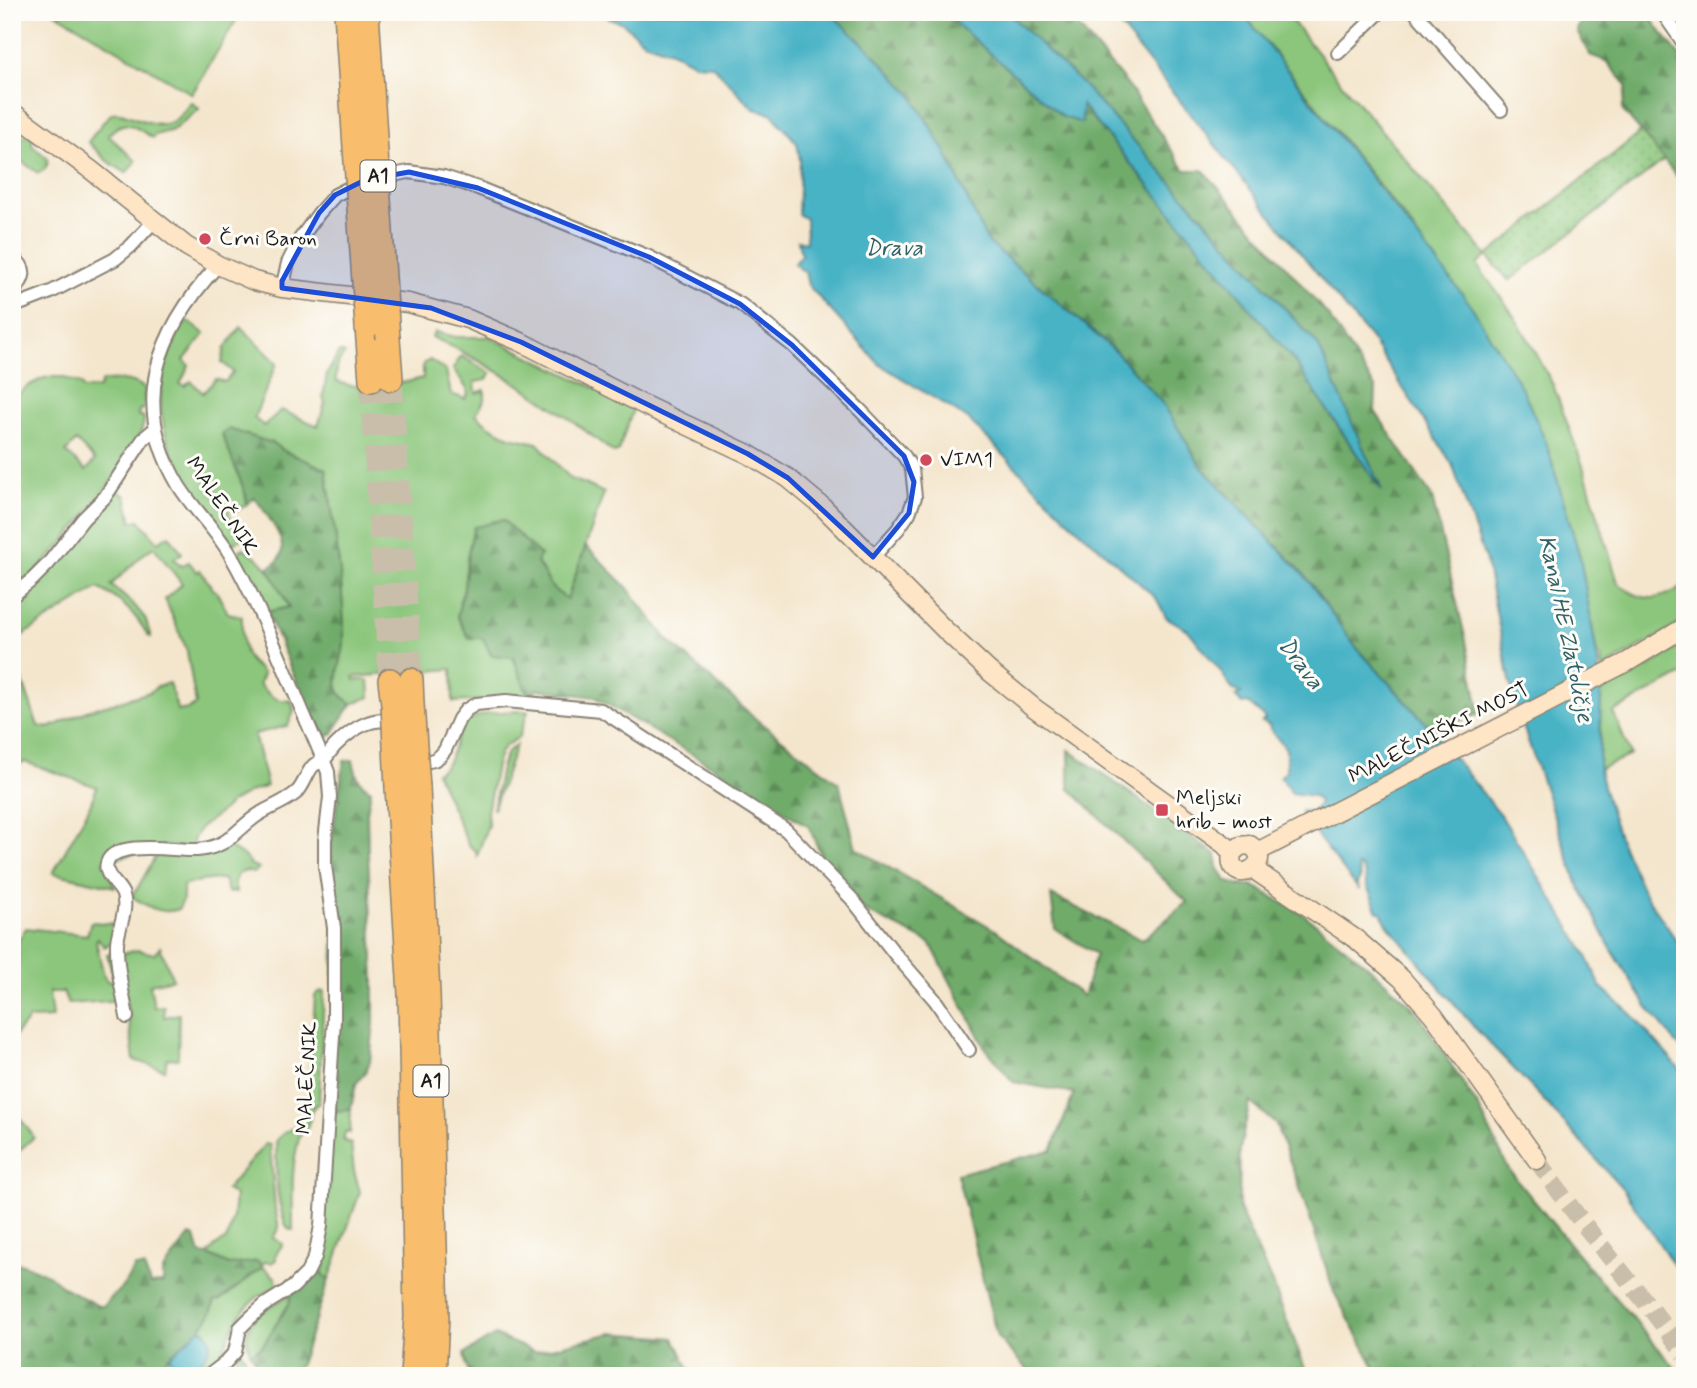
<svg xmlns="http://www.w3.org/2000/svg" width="1697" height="1388" viewBox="0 0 1697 1388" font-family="Mynerve,sans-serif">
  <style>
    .grass { fill: #8bc67b; stroke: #54714c; stroke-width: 2; fill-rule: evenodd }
    .forest { fill: url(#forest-firs); stroke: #466444; stroke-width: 2 }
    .garden { fill: url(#garden-dots); stroke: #54714c; stroke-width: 2 }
    .water { fill: #48b3c6; stroke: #326871; stroke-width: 2 }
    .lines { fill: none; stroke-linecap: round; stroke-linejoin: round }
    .secondary-tunnel { stroke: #c9beaa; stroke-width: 18; stroke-dasharray: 18 9; stroke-linecap: butt }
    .highway-tunnel { stroke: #c9beaa; stroke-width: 23; stroke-dasharray: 23 11; stroke-linecap: butt }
    .street-casing { stroke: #888174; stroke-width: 16 }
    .secondary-casing { stroke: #888174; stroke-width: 21 }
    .highway-casing { stroke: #888174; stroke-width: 26 }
    .street { stroke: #fff; stroke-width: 12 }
    .secondary { stroke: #fde5c5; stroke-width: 18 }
    .highway { stroke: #f9be6d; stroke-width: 23 }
    .highway-bridge-casing { stroke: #888174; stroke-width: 26; stroke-linecap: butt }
    .highway-bridge { stroke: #f9be6d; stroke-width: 23 }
    .marked { fill: #1d4ed8; fill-opacity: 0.2; stroke: #1d4ed8; stroke-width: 5; stroke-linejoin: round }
    .poi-dot { fill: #d1495b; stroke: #fdfcf7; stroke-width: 2.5 }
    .labels { text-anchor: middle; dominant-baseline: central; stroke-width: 6; stroke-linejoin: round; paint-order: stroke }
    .shield { fill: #fdfcf7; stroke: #605f5e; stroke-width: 2 }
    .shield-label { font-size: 19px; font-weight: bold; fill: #1c1c1c }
    .poi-label { font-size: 21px; fill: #1c1c1c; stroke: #fdfcf7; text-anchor: start }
    .street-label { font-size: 21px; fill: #1c1c1c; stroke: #fdfcf7 }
    .water-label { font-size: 23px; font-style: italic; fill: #306068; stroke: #fdfcf7 }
  </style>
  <defs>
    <pattern id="forest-firs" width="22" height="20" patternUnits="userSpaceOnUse" patternTransform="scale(1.75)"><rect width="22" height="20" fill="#70ab6b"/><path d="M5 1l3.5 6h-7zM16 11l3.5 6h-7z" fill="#5b8a57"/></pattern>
    <pattern id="garden-dots" width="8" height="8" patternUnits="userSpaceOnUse" patternTransform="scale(1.75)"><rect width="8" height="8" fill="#8bc67b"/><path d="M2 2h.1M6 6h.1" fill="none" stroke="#77aa6a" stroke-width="1.8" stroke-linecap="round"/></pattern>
  </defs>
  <rect width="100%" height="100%" fill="#fdfcf7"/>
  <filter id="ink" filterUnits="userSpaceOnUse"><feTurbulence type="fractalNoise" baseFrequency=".0143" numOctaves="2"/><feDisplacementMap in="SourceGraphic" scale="14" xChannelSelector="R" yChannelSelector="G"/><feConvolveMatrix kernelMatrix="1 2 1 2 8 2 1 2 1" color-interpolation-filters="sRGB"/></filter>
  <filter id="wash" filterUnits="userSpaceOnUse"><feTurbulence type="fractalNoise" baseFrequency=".00686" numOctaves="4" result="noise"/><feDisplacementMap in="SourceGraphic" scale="28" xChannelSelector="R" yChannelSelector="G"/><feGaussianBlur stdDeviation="1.57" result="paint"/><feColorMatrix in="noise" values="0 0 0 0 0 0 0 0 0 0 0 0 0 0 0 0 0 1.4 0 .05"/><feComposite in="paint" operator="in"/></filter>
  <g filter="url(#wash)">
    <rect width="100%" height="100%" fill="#f4e6cd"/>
    <path class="grass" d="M54 12H241L192 94Z
      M1242 12H1285L1343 85 1487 256 1477 265 1508 307 1530 342 1553 385 1583 466 1618 583C1643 604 1658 601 1685 586V621L1602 669 1601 656 1597 655 1580 557 1546 442 1409 223Z
      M191 102 199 109 173 130 155 135 153 138C133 126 126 116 108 135L136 161 126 173 107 161 88 142C94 135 106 116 113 113 122 109 155 131 172 122 179 119 186 108 191 102Z
      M12 130 20 135 33 137 32 145 48 159C47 167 46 170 38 173L12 155Z
      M186 320 205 334 184 360 189 366 180 384 185 386 191 381 203 393 216 379 225 382 233 372 222 362 225 348 241 327 277 363 254 418 264 426 281 410 318 426 325 403 323 397 327 374 339 352 345 354C337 361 336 371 336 381 358 392 400 384 423 378V364L430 360 446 371 451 394 465 399 468 394 467 389 453 369 461 356 491 373 486 380 475 382 476 393 485 390V399L476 414 488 425 510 437 537 443 571 479 585 484 604 493 567 599 553 589 537 562 540 554 493 521 486 526 474 527 468 553 464 588 459 603 483 638 513 657 529 698 453 702 452 669 354 677 355 680H369L370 697 352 704C324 689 344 664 344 641 344 584 334 526 326 469L286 452 272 443 223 438C233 458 244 482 247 504L234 513 230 505H227L230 517 243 538 233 544C220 527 205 510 193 492 155 434 148 380 186 320Z
      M435 332 456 337H485L488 336 634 407 618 452 614 453C558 408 497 367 432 337Z
      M48 377H62L81 384 83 389 99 388 102 381C119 381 132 377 145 389L144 409 139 410 138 415 144 417C147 444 69 537 48 559 37 571 24 582 12 593V402C22 389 32 382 48 377ZM76 441 95 460 86 471 66 452Z
      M115 490 126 496 132 522 139 520 158 542 169 535 182 553 174 559 181 566 189 562 197 572 200 570 213 589 216 591 228 613 242 617C242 630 241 653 251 662 256 667 259 668 263 674L259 684C267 694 277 703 291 700L294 711 288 726 254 734 267 786 250 792 232 802 216 816 201 827 194 838 192 848 163 846 104 862 115 887 53 873 88 810 97 787 25 762 12 765V759L15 757 12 738V705L16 703 12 685V653L17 671 24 685 38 726 49 728 89 710 150 692 158 686 169 683 178 711 188 709 196 705 187 651 165 599 182 584 154 547 146 552 111 585 135 606 145 618 151 637 148 636C137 615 119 598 98 588L23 635 12 646V602L20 596Z
      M244 548C270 564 276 582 289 607L267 612 237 554V552Z
      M1685 643V673L1613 712 1631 755 1599 769 1600 691 1646 669Z
      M528 711 519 737 505 746 500 753 496 765 487 812 488 825 477 856 476 852 468 844 436 772C455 767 452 733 467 722 483 710 509 712 528 711Z
      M516 745 493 810 501 768 507 752Z
      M226 845 245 857 251 865 259 868 254 873 246 871 239 873 234 882 236 892H228L224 879C209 879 197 881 183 886V898L179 909C160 916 146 905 131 896L137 889 158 852Z
      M91 922 118 924 115 941 104 947 98 938 96 941 104 976 107 981 112 982 115 981 107 954 114 953 122 1000 68 1004 63 992H49L52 1018 29 1019 12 1039V951L26 928 87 935Z
      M160 947 173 979 150 984 154 1007 164 1006V1017L179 1014 178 1059 167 1058 165 1070 134 1060 120 954 138 950 154 954Z
      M324 991 319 1103C304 1112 316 1124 300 1135 290 1169 293 1195 293 1230L288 1229C274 1202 277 1169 276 1140L285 1132 295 1127 302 1118 309 1086 315 996 319 992Z
      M12 1107 34 1137 12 1157Z
      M351 1108 350 1133 345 1132 343 1140 351 1144 354 1171 360 1192 329 1280 322 1273 325 1266 323 1263 326 1251 321 1247 331 1114Z
      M265 1144 270 1145 275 1208 279 1228 273 1238 283 1244 276 1254V1260L271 1263 265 1262 261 1265 258 1261 229 1266 208 1255 215 1246 227 1239 233 1217 235 1195 226 1190Z
      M263 1267 276 1278 277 1286 256 1298 243 1311 232 1329 224 1349 213 1361 195 1373 190 1376H123L151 1372 169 1357 181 1373C192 1369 211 1356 210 1343 209 1339 207 1336 206 1332L200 1329 210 1315 215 1301H219Z
      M291 1294 289 1304 263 1345 251 1354C235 1320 267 1309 291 1294Z"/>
    <path class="forest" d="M829 12H943L1063 117 1081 104 1295 362 1378 486 1318 345 1085 87 1007 12H1066L1126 83 1185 170H1203L1327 314 1376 389 1375 411 1432 497 1466 641 1480 714 1432 730 1355 646 1304 574 1202 468 1164 405 1115 351 987 241 945 151 911 94Z
      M1583 12H1646L1685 63V187L1641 132 1622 110 1627 85 1606 61 1590 55 1577 31Z
      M229 429 272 443 286 452 326 469C334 526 344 584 344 641 344 664 324 689 352 704L332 734 326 737H322L317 731 267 612 289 607 268 567C301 554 267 515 255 498L247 504 246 495 222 434Z
      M503 520 540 555 537 563 553 589 567 599 586 546 626 586 668 640 757 720 839 783 856 848 997 931 1083 996 1096 954 1055 929 1051 895 1142 940 1187 902 1069 788V750L1216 854 1218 867 1226 881 1237 885H1252L1306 916 1367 965 1415 1009 1479 1108 1509 1170 1571 1246 1682 1376H1380L1334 1292 1297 1180 1275 1123 1250 1102 1240 1149 1239 1209 1274 1287 1308 1376H1033L997 1337 957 1174 1052 1150 1074 1093 1013 1082 984 1046 930 943 840 899 809 827 715 768 595 697 536 689 532 699 529 698 513 657 491 655 483 638H469L457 616 464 588 468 553 474 527C485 526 493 521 503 520Z
      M353 760C356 773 357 783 371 790L367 812 368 853 374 980V1023L370 1062 366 1071 356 1084 351 1108 331 1114 335 880 331 855 332 837 344 761Z
      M190 1235 195 1237 200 1254 208 1255 229 1265 258 1261 263 1267 219 1301H215L210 1315 200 1329 151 1372 123 1375 119 1366 90 1376H12V1263L24 1264 50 1276 65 1288 98 1306H103L123 1286 135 1267H144L150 1284 163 1283V1270Z
      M315 1271 322 1273 329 1280 296 1376H265L251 1354 263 1345 289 1304 291 1294Z
      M612 1333 674 1338 693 1376H469L464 1354 495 1335 535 1352Z
      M238 1350 242 1352 256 1376H235V1364Z"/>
    <path class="garden" d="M1641 132 1664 160 1509 281 1487 256Z"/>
    <path class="water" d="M603 12H829L871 51 911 94 945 151 987 241 1115 351 1164 405 1202 468 1304 575 1355 646 1432 730 1502 817 1585 952 1601 987 1632 1015 1685 1075V1282L1623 1189 1538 1094 1474 1027 1387 924 1382 915V912H1378L1366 884 1365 875 1361 867 1358 866 1360 879 1357 883 1359 890 1301 815V811H1312L1317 807 1319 801 1314 796 1291 793 1287 785 1280 777 1286 771V749L1270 729 1269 725 1262 722 1265 719 1263 716 1248 703 1242 704 1235 696 1241 693 1232 689 1221 672 1188 630 1166 617 1156 598 1071 523 968 419 879 364 808 285 805 272 794 264 801 255 798 240 806 242V219L798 214 800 160 797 143 771 113 754 109 712 65 695 64 671 51 644 42 623 23 609 18Z
      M943 12H1007L1085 87 1318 345 1382 491 1295 362 1082 105V123L1063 117Z
      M1109 12H1242L1470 304 1523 390 1546 442 1580 557 1598 661 1601 698 1599 769 1603 787 1619 837 1643 891 1685 953V1054L1646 1005 1610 947 1576 880 1514 700 1486 562 1452 464 1371 339 1324 282Z
      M200 1329 206 1332 211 1340C209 1356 197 1368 182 1373L169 1357Z"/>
  </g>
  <g filter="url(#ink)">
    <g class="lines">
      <path class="secondary-tunnel" d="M1537 1160C1583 1228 1637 1288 1685 1354"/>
      <path class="highway-tunnel" d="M391 379 411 680
        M371 380 390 680"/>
      <g class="street-casing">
        <path id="street" d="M1415 12 1501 110
          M1662 12 1685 45
          M1338 53 1380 12
          M12 256C30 270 24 279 12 294
          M282 288 288 263 300 239 319 213 335 195 365 180 409 172 444 177 478 188 649 257 740 304 792 345 859 409 904 456 912 469 915 497 909 513 898 529 873 557
          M12 307 51 292 115 259 131 246 154 221
          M12 596 32 580 48 564 83 519 105 497 144 438 155 429
          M414 764 434 760 440 756 445 750 459 719 466 710 476 704 506 701 601 710 786 830 852 899 895 954 935 1000 969 1050
          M127 1017C123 993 116 967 117 943 118 928 128 911 123 895 120 885 103 876 107 863 114 839 178 851 197 850 231 847 235 829 261 813 273 806 287 801 297 792 305 784 307 771 314 765 317 763 321 762 324 760 329 755 332 748 337 744 351 730 380 709 397 728
          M208 1376 225 1363 235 1352 240 1328 250 1318 266 1304 293 1287 307 1273 315 1257 321 1226 334 1020V928L325 866V840L330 797 328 772C317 743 303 714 291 684 272 640 254 596 230 554 216 530 194 510 179 486 129 403 157 332 218 265"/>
      </g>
      <g class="secondary-casing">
        <path id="secondary" d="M12 112 91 170 186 246 218 265 254 281 282 288 408 303 468 319 521 342 642 404 748 454 788 478 823 507 945 630 989 671 1033 707 1225 845 1232 853C1225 890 1280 865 1250 845L1240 846 1232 853
          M1257 852 1629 661 1685 627
          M1253 869 1357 940 1402 979 1434 1016 1537 1160"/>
      </g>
      <g class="highway-casing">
        <path id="highway" d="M367 327 371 380
          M388 339 391 379
          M390 680 393 704
          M411 680 412 704
          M418 787 428 994 437 1317 434 1376
          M397 788 410 994 416 1317 412 1376"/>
      </g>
      <use href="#street" class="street"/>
      <use href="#secondary" class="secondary"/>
      <use href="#highway" class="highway"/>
      <g class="highway-bridge-casing">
        <path id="highway-bridge" d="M346 12 367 327
          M367 12 388 339
          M393 704 397 788
          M412 704 418 787"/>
      </g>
      <use href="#highway-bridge" class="highway-bridge"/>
    </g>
  </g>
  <path class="marked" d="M409 172 478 188 649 257 740 304 792 345 904 456 914 482 909 513 873 557 788 478 748 454 521 342 431 308 282 288V281L319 213 335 195 365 180Z"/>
  <g class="poi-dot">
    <circle cx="205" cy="239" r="7"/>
    <circle cx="926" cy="460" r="7"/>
    <rect x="1155" y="803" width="14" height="14" rx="3.5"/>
  </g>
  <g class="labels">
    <g class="shield">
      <rect x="360.5" y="160.5" width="35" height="31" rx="5"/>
      <rect x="413.5" y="1065.5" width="35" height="31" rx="5"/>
    </g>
    <g class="shield-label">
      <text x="378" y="176">A1</text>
      <text x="431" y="1081">A1</text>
    </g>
    <g class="poi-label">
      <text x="219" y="239">Črni Baron</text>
      <text x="940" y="460">VIM1</text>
      <text x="1176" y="798">Meljski<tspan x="1176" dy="24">hrib - most</tspan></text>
    </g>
    <g class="street-label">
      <text transform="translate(222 506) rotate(56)">MALEČNIK</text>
      <text transform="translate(1439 733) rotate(-27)">MALEČNIŠKI MOST</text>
      <text transform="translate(307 1078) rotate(-87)">MALEČNIK</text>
    </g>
    <g class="water-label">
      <text x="894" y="249">Drava</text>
      <text transform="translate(1565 629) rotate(78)">Kanal HE Zlatoličje</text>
      <text transform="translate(1300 664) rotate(53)">Drava</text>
    </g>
  </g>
  <rect width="1697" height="1388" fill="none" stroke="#fdfcf7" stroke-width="42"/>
</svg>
